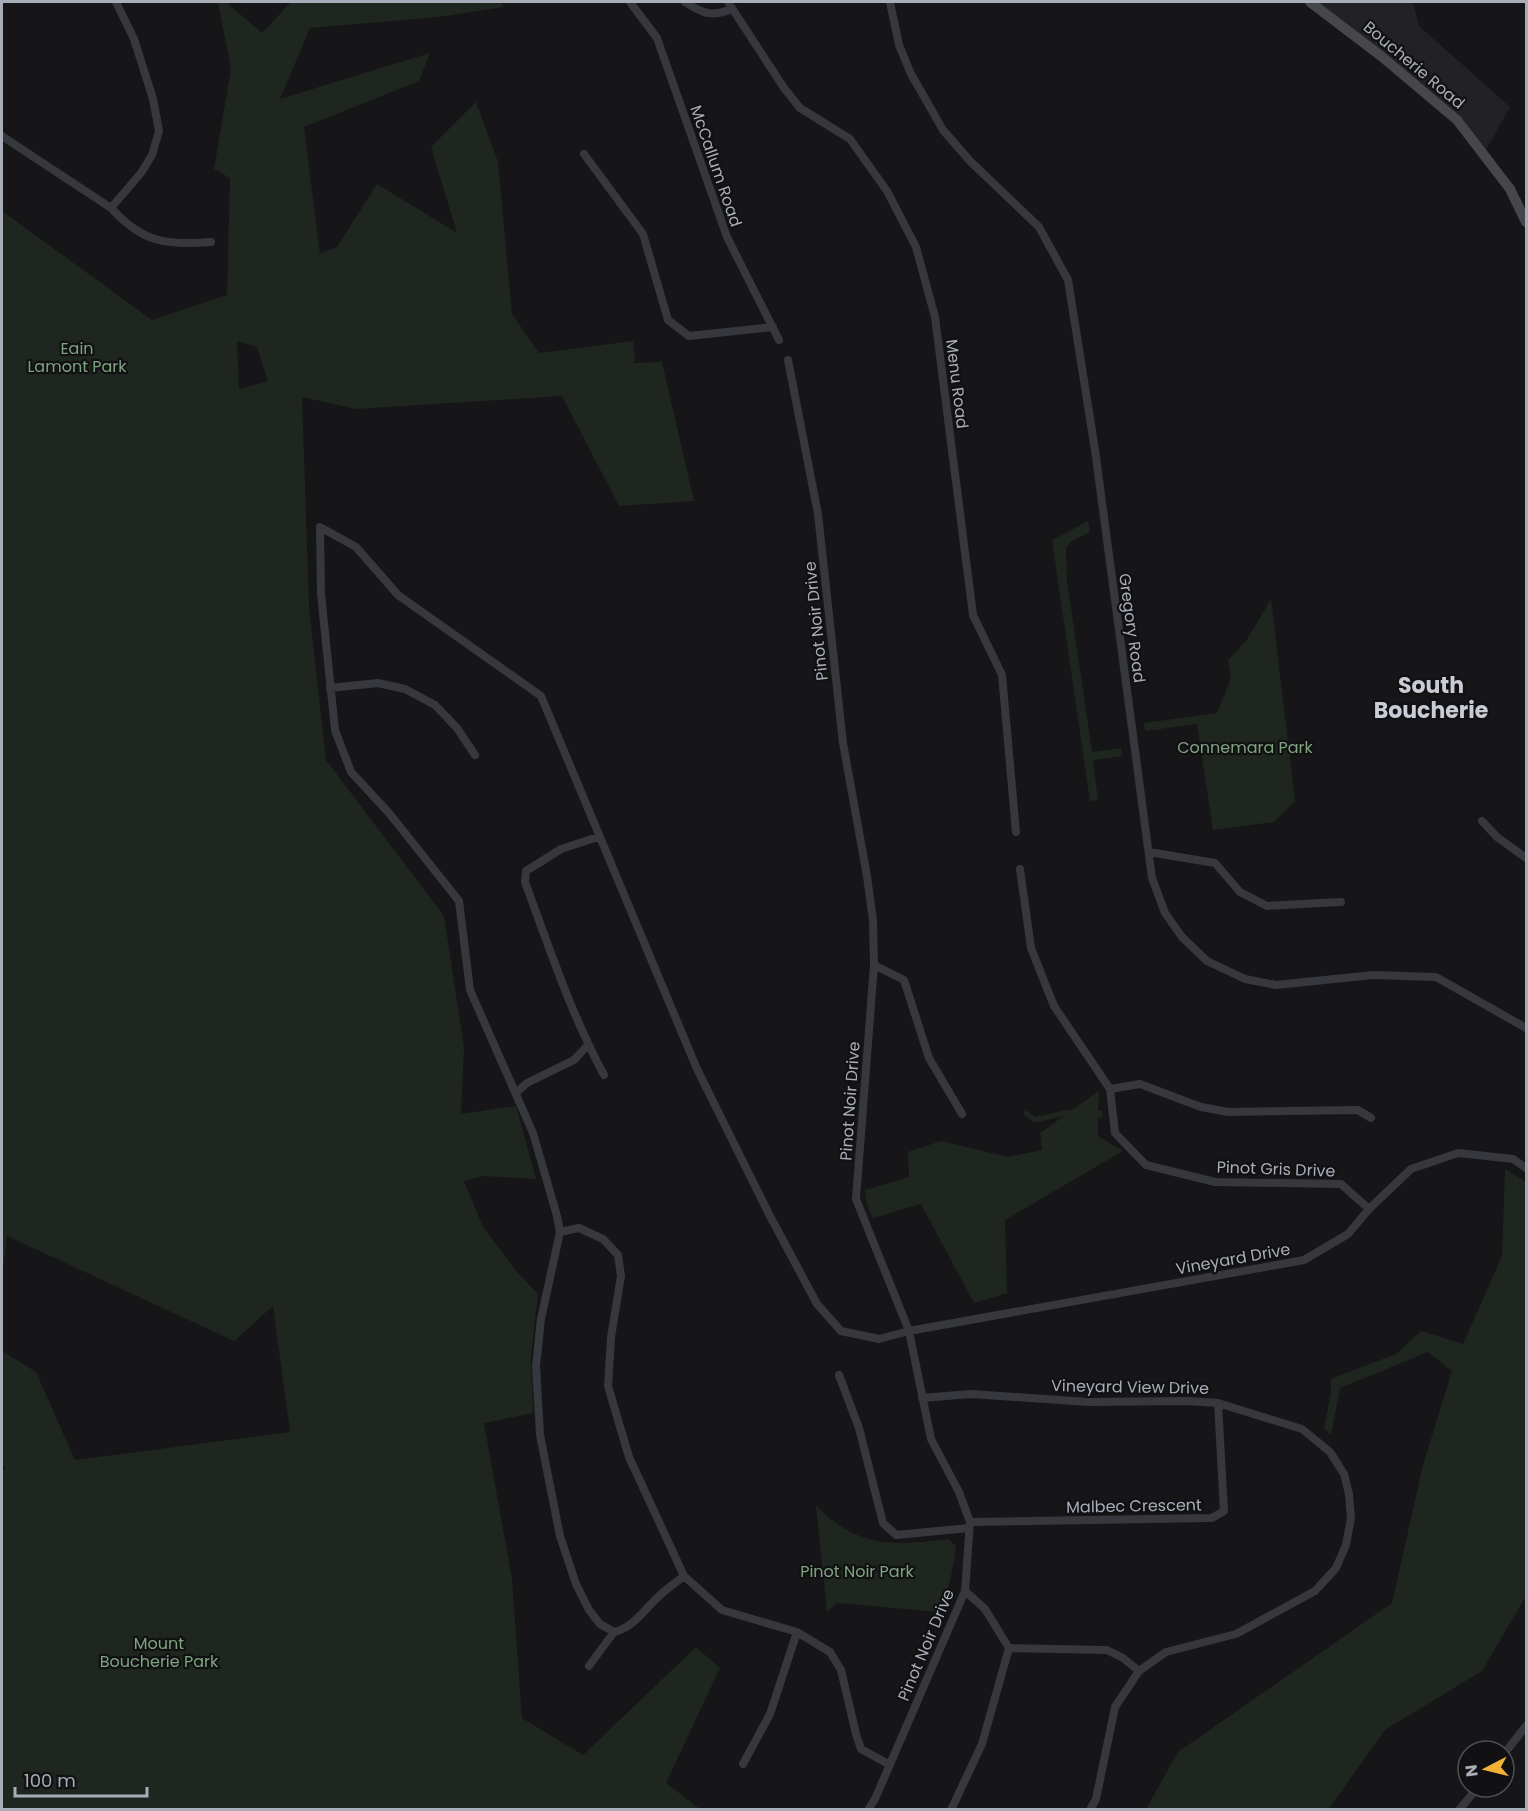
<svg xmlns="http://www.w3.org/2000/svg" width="1528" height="1811" viewBox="0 0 1528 1811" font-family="Poppins,sans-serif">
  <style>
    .built { fill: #222225 }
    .green { fill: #1e261f; fill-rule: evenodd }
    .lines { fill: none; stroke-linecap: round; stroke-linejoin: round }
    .minor { stroke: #37383d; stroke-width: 8 }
    .secondary { stroke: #45474d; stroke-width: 10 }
    .labels { text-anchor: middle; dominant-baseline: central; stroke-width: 4.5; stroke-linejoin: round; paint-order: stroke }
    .street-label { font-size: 16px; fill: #a8adb8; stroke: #111113 }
    .park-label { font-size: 16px; fill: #7fa381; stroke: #111113 }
    .district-label { font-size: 22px; font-weight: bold; fill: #c9ccd4; stroke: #111113 }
  </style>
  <rect width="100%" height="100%" fill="#161618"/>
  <path class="built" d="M1317 2H1413L1419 26 1510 107 1486 150Z"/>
  <path class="green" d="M218 2H226L262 33 291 2H501L504 7 438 17 310 28 280 99 430 53 419 81 304 127 320 254 337 247 377 184 457 233 431 147 476 102 498 162 512 314 539 353 633 341 635 362 631 363 662 362 694 501 619 506 562 396 356 409 302 397 309 607 326 760 444 916 464 1048 461 1114 516 1106 536 1179 484 1176 464 1181 483 1227 518 1273 538 1294 531 1356 533 1413 484 1423 512 1579 522 1718 583 1755 696 1647 720 1668 666 1783 700 1809H2V1470L6 1469 2 1464V1351L36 1372 75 1460 290 1432 273 1306 234 1341 7 1236 2 1277V211L152 320 227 295 230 178 214 169 231 69ZM237 341 257 347 268 381 239 389Z
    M1088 521 1090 532 1071 542 1066 548 1067 580 1092 752 1121 748 1122 756 1093 760 1098 800 1090 801 1052 540Z
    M1271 599 1295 801 1274 822 1213 830 1197 724 1145 731 1144 723 1217 713 1231 678 1228 660 1246 641Z
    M1099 1091 1098 1111H1102L1103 1116 1098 1118V1136L1123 1151 1005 1220 1007 1293 974 1303 921 1204 873 1218 867 1205 865 1190 909 1177 908 1152 941 1141 1008 1157 1042 1150 1040 1133 1064 1116 1034 1123 1023 1114 1026 1110 1035 1117 1067 1110H1072Z
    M1505 1169 1526 1182V1596L1482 1671 1385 1730 1329 1809H1146L1178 1752 1392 1603 1423 1465 1452 1371 1428 1352 1340 1388 1331 1435 1324 1429 1331 1392V1379L1396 1354 1421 1331 1463 1344 1502 1256Z
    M816 1505C856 1548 894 1546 948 1539L956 1546C953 1570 949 1590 939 1612L837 1603 827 1612Z"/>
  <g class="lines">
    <path class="minor" d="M630 2 657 38 727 237 779 340
      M685 2C703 14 712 17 732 9
      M728 2 784 88 800 108 850 139 887 191 916 247 935 317 973 615 1002 675 1016 832
      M890 2 899 45 911 74 943 130 970 161 1039 227 1068 280 1095 450 1152 878 1165 913 1182 937 1207 961 1245 979 1276 985 1373 975 1436 977 1526 1028
      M2 136 111 208 141 173 152 155 159 131 153 99 134 39 116 2
      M584 154 643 234 668 320 689 336 773 327
      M111 208C143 243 165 245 211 242
      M788 360 818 514 843 743 867 876 873 921 874 965 856 1199 909 1331 931 1439 959 1492 970 1522 965 1591 875 1799 868 1810
      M330 688 378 683 405 689 435 705 457 728 475 755
      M1482 821 1497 837 1526 858
      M598 837 561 849 526 871 525 882C549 947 571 1014 604 1075
      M1149 852 1215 863 1240 892 1267 906 1341 902
      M1020 869 1031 948 1054 1006 1110 1089 1115 1133 1146 1165 1215 1182 1341 1184 1369 1209
      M874 965 904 980 929 1058 962 1114
      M1110 1089 1140 1084 1201 1107 1228 1112 1358 1110 1371 1118
      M516 1093 527 1083 574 1060 588 1045
      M560 1232 579 1228 603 1239 618 1255 621 1276 611 1337 608 1386 629 1457 684 1576
      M839 1375 859 1428 883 1523 896 1535 969 1528
      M922 1398 971 1394 1088 1402 1187 1401 1218 1403 1302 1429 1330 1452 1344 1474 1349 1494 1351 1518 1346 1545 1336 1568 1315 1591 1236 1634 1166 1652 1139 1671 1115 1707 1096 1799 1090 1810
      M970 1522 1212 1518 1224 1511 1218 1403
      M1009 1648 1107 1650 1123 1658 1139 1671
      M589 1666 614 1632
      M1504 1754 1526 1726
      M743 1764 770 1714 797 1632
      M890 1765 861 1749 856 1734 841 1670 830 1652 797 1632 722 1610 684 1576C675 1583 666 1589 658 1597 645 1609 633 1628 614 1632L600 1624 589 1610 576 1584 560 1536 540 1435 536 1366 541 1319 560 1232 557 1216 533 1133 470 990 459 901 389 813 351 772 335 730 321 594 320 527 356 547 398 595 541 696 697 1069 770 1216 817 1304 841 1331 879 1339 909 1331 1304 1260 1348 1234 1369 1209 1411 1169 1458 1153 1513 1159 1526 1168
      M951 1810 982 1744 1009 1648 985 1609 965 1591
      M1459 1810 1478 1787"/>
    <path class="secondary" d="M1310 2 1381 56 1457 120 1510 189 1526 222"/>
  </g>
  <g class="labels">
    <g class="street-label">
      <text transform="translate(1414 65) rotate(40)">Boucherie Road</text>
      <text transform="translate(716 166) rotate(71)">McCallum Road</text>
      <text transform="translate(957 384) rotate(83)">Menu Road</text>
      <text transform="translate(816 621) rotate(-96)">Pinot Noir Drive</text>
      <text transform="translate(1132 628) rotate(82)">Gregory Road</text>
      <text transform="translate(850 1101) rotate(-86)">Pinot Noir Drive</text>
      <text transform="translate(1276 1169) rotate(2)">Pinot Gris Drive</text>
      <text transform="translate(1233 1259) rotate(-10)">Vineyard Drive</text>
      <text transform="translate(1130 1387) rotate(1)">Vineyard View Drive</text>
      <text transform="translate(1134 1506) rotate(-1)">Malbec Crescent</text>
      <text transform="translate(926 1645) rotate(-67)">Pinot Noir Drive</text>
    </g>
    <g class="park-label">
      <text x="77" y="348">Eain<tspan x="77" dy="18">Lamont Park</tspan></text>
      <text x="1245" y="747">Connemara Park</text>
      <text x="857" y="1571">Pinot Noir Park</text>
      <text x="159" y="1643">Mount<tspan x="159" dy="18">Boucherie Park</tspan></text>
    </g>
    <g class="district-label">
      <text x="1431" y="685">South<tspan x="1431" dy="25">Boucherie</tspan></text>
    </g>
  </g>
  <rect width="1528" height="1811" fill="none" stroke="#a8adb8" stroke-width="6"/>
  <g transform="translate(1486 1769) rotate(263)"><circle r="28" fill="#111113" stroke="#4d4f55" stroke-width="1.5"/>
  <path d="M0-4.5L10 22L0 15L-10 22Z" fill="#f2b134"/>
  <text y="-9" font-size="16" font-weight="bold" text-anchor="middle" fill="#a8adb8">N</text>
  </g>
  <path d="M15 1787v9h132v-9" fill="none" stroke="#a8adb8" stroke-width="3"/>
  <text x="24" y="1787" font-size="18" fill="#a8adb8" stroke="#111113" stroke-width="4.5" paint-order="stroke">100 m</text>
</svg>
